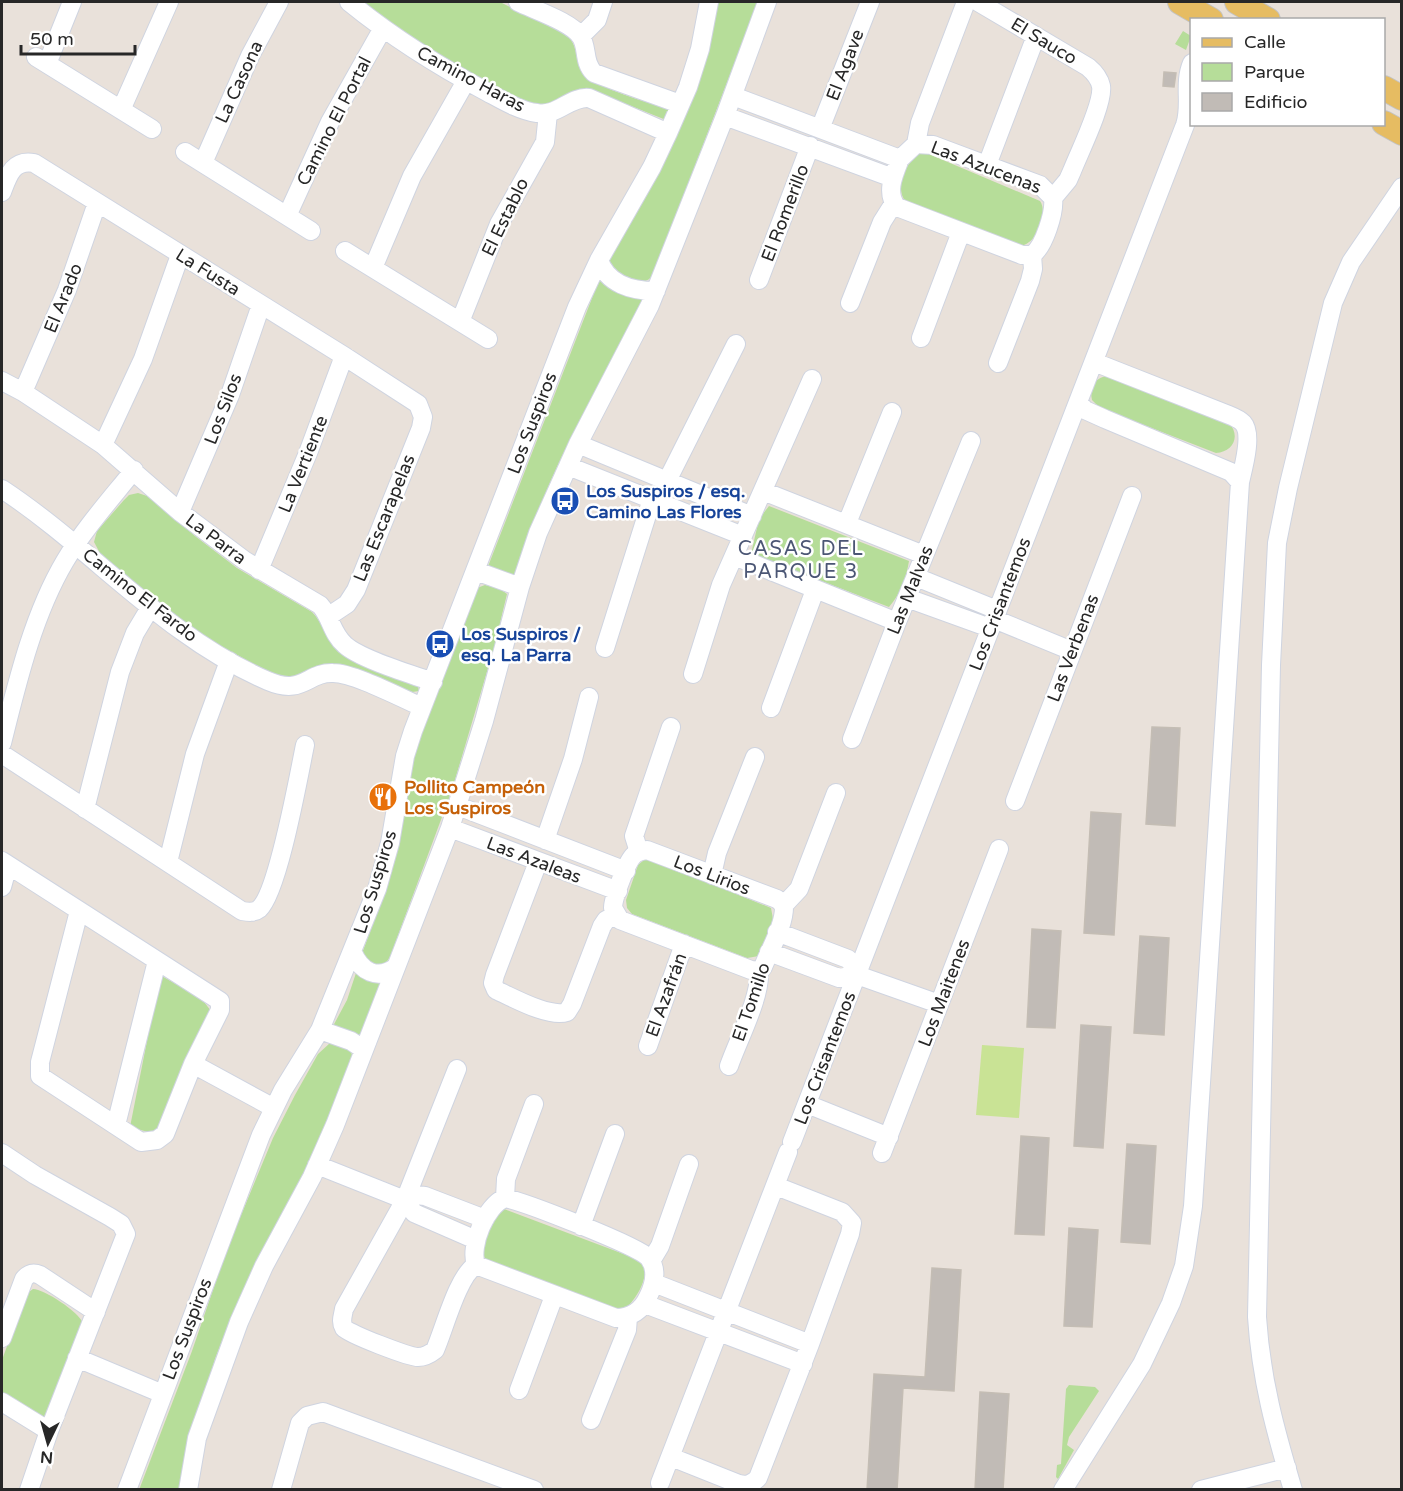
<svg xmlns="http://www.w3.org/2000/svg" width="1403" height="1491" viewBox="0 0 1403 1491" font-family="'Varela Round',sans-serif">
  <style>
    .green { fill: #b6dd99 }
    .pitch { fill: #c9e395 }
    .building { fill: #c1bbb6; stroke: #c4bdb4; stroke-width: 1.5 }
    .lines { fill: none; stroke-linecap: round; stroke-linejoin: round }
    .minor-casing { stroke: #cfd4e0; stroke-width: 20 }
    .major-casing { stroke: #c3c3c3; stroke-width: 26 }
    .minor { stroke: #fff; stroke-width: 18 }
    .major { stroke: #e6bc62; stroke-width: 24 }
    .labels { text-anchor: middle; dominant-baseline: central; stroke-width: 5; stroke-linejoin: round; paint-order: stroke }
    .street-label { font-size: 18px; fill: #272727; stroke: #fff }
    .transit-label { font-size: 18px; font-weight: bold; fill: #164399; stroke: #fff; text-anchor: start }
    .food-label { font-size: 18px; font-weight: bold; fill: #c56008; stroke: #fff; text-anchor: start }
    .neighbourhood-label { font-size: 20px; letter-spacing: 1.5px; fill: #4b5674; stroke: #fff }
  </style>
  <rect width="100%" height="100%" fill="#e9e1da"/>
  <path class="green" d="M363 2H500L567 35C580 48 574 63 583 73 598 89 648 102 670 110L666 120 596 92C568 84 561 109 536 104 522 102 507 92 494 86 448 62 405 34 363 2Z
    M717 2H758L653 275C644 287 632 280 620 277L609 262 610 258 708 53Z
    M1183 31 1191 36 1186 50 1175 44Z
    M924 152 1040 201C1049 214 1036 245 1020 246L906 202C893 188 907 157 924 152Z
    M599 280 642 299V301C620 349 594 394 570 440 547 485 530 531 514 578L487 569Z
    M1107 376 1229 423C1241 436 1233 452 1216 453L1100 408 1092 400C1089 387 1095 378 1107 376Z
    M138 493 147 496 158 504 195 536 237 568 312 612C323 623 326 639 337 650 351 664 399 678 418 686L419 691 412 692 343 666 289 678 272 674 212 641 165 608 101 555 94 542 97 531 124 500 129 495Z
    M769 506 909 561C906 579 901 593 889 607L751 554 759 519Z
    M485 585 500 589 507 594 494 648 452 790 390 957 380 971 361 956 381 902 418 741 477 588Z
    M650 859 771 908 773 919 759 956 747 958 632 914 627 908 626 900 638 865 644 860Z
    M357 970 384 980 360 1043 332 1028 347 1000Z
    M160 975 201 998 211 1011 159 1129 148 1132 130 1127Z
    M330 1043C340 1044 351 1046 353 1058L333 1117 229 1323 215 1359 204 1397 181 1489 139 1490 192 1351 227 1249 273 1138 295 1095 318 1054Z
    M504 1209 629 1256C633 1258 639 1261 642 1264 652 1275 633 1305 622 1311L487 1262C475 1247 492 1219 504 1209Z
    M33 1289C44 1289 79 1312 83 1323L48 1416 43 1417 2 1394V1360L26 1294Z
    M1069 1385 1095 1387 1099 1391 1069 1437 1067 1445 1074 1450 1058 1479 1056 1477 1057 1465 1061 1464 1066 1389Z"/>
  <path class="pitch" d="M982 1045 1024 1048 1019 1118 976 1115Z"/>
  <path class="building" d="M1164 72 1176 73 1174 87 1163 86Z
    M1152 727 1180 728 1175 826 1146 824Z
    M1091 812 1121 814 1114 935 1084 933Z
    M1032 929 1061 931 1055 1028 1027 1027Z
    M1140 936 1169 938 1164 1035 1134 1033Z
    M1081 1025 1111 1027 1103 1148 1074 1146Z
    M1021 1136 1049 1138 1044 1235 1015 1234Z
    M1127 1144 1156 1146 1150 1244 1121 1242Z
    M1069 1228 1098 1230 1092 1327 1064 1326Z
    M932 1268 961 1270 954 1391 903 1388 897 1490H867L874 1374 925 1377Z
    M980 1392 1009 1394 1003 1490H975Z"/>
  <g class="lines">
    <g class="minor-casing">
      <path id="minor" d="M349 2C392 37 438 66 487 92 502 100 520 111 537 113 557 117 570 96 589 98L668 133
        M518 2C534 10 572 22 581 37 588 48 583 62 594 73L680 104
        M978 2 1088 67C1094 72 1099 77 1101 86 1104 103 1079 153 1072 171L1068 180 1053 198C1055 212 1044 247 1032 255
        M581 36 597 20 603 2
        M36 57 152 129
        M47 64 72 2
        M733 96 900 159 916 144 933 145 1040 185 1053 198
        M121 110 169 2
        M725 116 893 178
        M820 129 870 2
        M916 144 920 123 966 2
        M185 152 311 231
        M900 159C894 174 885 193 897 207L1022 255H1032
        M203 163 250 56 279 2
        M987 165 1036 36
        M2 192C8 176 13 159 34 163L344 356 418 404 423 417 421 428 356 590 347 604 329 616
        M287 216 330 122 383 28
        M345 251 488 339
        M599 260C607 284 632 291 656 291
        M373 268 412 176 466 81
        M759 280 810 146
        M850 303 882 222 894 203
        M460 322 499 224 545 142 548 113
        M921 338 961 232
        M998 363 1030 281 1033 269 1032 255
        M2 381 23 392 103 445 180 512 244 560 320 605C331 617 332 634 345 645 360 659 411 674 433 682
        M23 392 67 290 97 203
        M1079 403 1085 410 1105 419 1231 472 1240 482
        M578 444 752 516
        M103 445 143 359 180 255
        M568 466 743 536
        M667 481 736 344
        M2 489C93 549 165 637 268 681 303 696 307 672 333 673 354 673 401 698 422 707
        M763 491 924 555
        M180 512 230 395 261 305
        M847 523 892 412
        M734 556 897 622
        M259 570 308 453 344 356
        M476 571 520 587
        M916 577 997 610
        M907 598 990 628
        M994 619 1072 651
        M605 648 652 499
        M693 674 721 585 812 379
        M771 708 815 590
        M852 739 897 622 971 441
        M2 743C17 683 33 615 65 561 84 529 110 500 134 470
        M2 754 242 911C248 912 254 913 259 909 278 893 299 774 305 745
        M1015 801 1132 496
        M458 806 626 871
        M85 809 120 672 135 633 150 608
        M450 828 618 891
        M545 840 573 759 589 697
        M639 852 634 836 671 727
        M2 861 220 1001V1010L193 1064 165 1134 157 1140 141 1142 40 1076V1062L79 911
        M168 862 195 754 229 661
        M538 862 495 975 493 983 496 990C514 998 549 1018 567 1012L572 1004 602 926 606 920 616 915
        M712 875 717 853 755 757
        M2 887 8 865
        M784 905 799 889 836 793
        M777 932 848 959 855 967 857 975
        M769 952 839 978 857 975 939 1004
        M353 953C361 971 377 981 396 967
        M759 971 751 970 620 920 613 908C613 898 627 861 634 855 638 851 642 851 647 850L777 899 784 905
        M320 1030 351 1041 363 1049
        M648 1046 684 944
        M193 1064 274 1108
        M729 1066C738 1040 761 997 759 971L763 967C770 949 785 925 784 905
        M457 1069 405 1200 344 1309C343 1316 340 1321 344 1328 349 1334 409 1357 418 1357 425 1357 430 1354 435 1350 444 1330 458 1275 476 1265
        M807 1104 889 1137
        M116 1125 157 961
        M792 1142 1185 125C1192 105 1183 84 1192 63
        M2 1153 35 1175 110 1217 121 1224 126 1234 49 1431 29 1490
        M882 1153 999 849
        M317 1165 405 1200 414 1213 476 1240
        M505 1198C525 1202 638 1246 649 1258 658 1270 654 1285 648 1297 642 1310 631 1318 616 1318L476 1265C469 1246 486 1205 505 1198Z
        M505 1198 506 1179 534 1104
        M405 1200 416 1195 425 1196 485 1219
        M581 1226 615 1134
        M651 1261 660 1246 689 1164
        M654 1283 810 1344
        M645 1304 803 1364
        M2 1338 24 1279C29 1273 33 1272 40 1275L96 1312
        M77 1358 163 1394
        M519 1390 554 1296
        M2 1402 49 1431
        M591 1420 627 1330 628 1317
        M671 1457 739 1484C747 1486 752 1484 758 1478L810 1344 850 1234 852 1223 842 1212 776 1186
        M660 1483 788 1152
        M127 1490 261 1135 283 1090 320 1030 377 889 390 843 405 756 413 731 577 307 599 260 652 167 668 133 688 87 700 49 709 2
        M188 1490 197 1438 239 1322 264 1266 312 1177 335 1125 450 828 484 721 520 587 538 533 578 444 650 305 725 116 767 2
        M281 1490 300 1423 307 1416 323 1412 534 1490
        M1063 1490 1142 1364 1171 1303 1184 1266 1193 1206 1240 482C1243 469 1253 434 1243 423 1239 419 1234 417 1229 415L1094 362
        M1201 1490 1287 1468
        M1293 1490C1275 1430 1261 1379 1257 1317L1271 665 1277 543 1288 488 1333 303 1351 262 1402 187"/>
    </g>
    <g class="major-casing">
      <path id="major" d="M1180 2 1211 20
        M1237 2 1268 20
        M1384 88 1402 98
        M1384 123 1402 133"/>
    </g>
    <use href="#minor" class="minor"/>
    <use href="#major" class="major"/>
  </g>
  <defs>
    <g id="bus-disc" transform="scale(1.5)"><circle r="9.5" fill="#1a4fb4" stroke="#fff"/><path d="M-5-6H5V4H4V6H2V4H-2V6H-4V4H-5ZM-3.5-4V0h7V-4ZM-3.5 1.2v1.5H-2V1.2ZM2 1.2v1.5H3.5V1.2Z" fill="#fff"/></g>
    <g id="restaurant-disc" transform="scale(1.5)"><circle r="9.5" fill="#e8710a" stroke="#fff"/><path d="M-5-6h1v4h1v-4h1v4h1v-4h1v5L-1.5 .5V6h-2V.5L-5-1ZM5-6V6H3V1.5H1.5Q1.5-4 5-6Z" fill="#fff"/></g>
  </defs>
  <g fill-rule="evenodd">
    <use href="#bus-disc" x="565" y="501"/>
    <use href="#bus-disc" x="440" y="644"/>
    <use href="#restaurant-disc" x="383" y="797"/>
  </g>
  <g class="labels">
    <g class="street-label">
      <text transform="translate(1044 41) rotate(31)">El Sauco</text>
      <text transform="translate(845 65) rotate(-69)">El Agave</text>
      <text transform="translate(471 79) rotate(28)">Camino Haras</text>
      <text transform="translate(239 82) rotate(-65)">La Casona</text>
      <text transform="translate(334 121) rotate(-63)">Camino El Portal</text>
      <text transform="translate(986 167) rotate(21)">Las Azucenas</text>
      <text transform="translate(785 213) rotate(-69)">El Romerillo</text>
      <text transform="translate(505 217) rotate(-64)">El Establo</text>
      <text transform="translate(208 272) rotate(32)">La Fusta</text>
      <text transform="translate(63 298) rotate(-68)">El Arado</text>
      <text transform="translate(223 409) rotate(-69)">Los Silos</text>
      <text transform="translate(532 423) rotate(-69)">Los Suspiros</text>
      <text transform="translate(303 464) rotate(-68)">La Vertiente</text>
      <text transform="translate(384 518) rotate(-68)">Las Escarapelas</text>
      <text transform="translate(216 539) rotate(37)">La Parra</text>
      <text transform="translate(910 590) rotate(-68)">Las Malvas</text>
      <text transform="translate(140 595) rotate(38)">Camino El Fardo</text>
      <text transform="translate(1000 604) rotate(-69)">Los Crisantemos</text>
      <text transform="translate(1073 648) rotate(-69)">Las Verbenas</text>
      <text transform="translate(534 860) rotate(21)">Las Azaleas</text>
      <text transform="translate(712 875) rotate(21)">Los Lirios</text>
      <text transform="translate(375 882) rotate(-73)">Los Suspiros</text>
      <text transform="translate(944 993) rotate(-69)">Los Maitenes</text>
      <text transform="translate(666 995) rotate(-70)">El Azafrán</text>
      <text transform="translate(751 1002) rotate(-71)">El Tomillo</text>
      <text transform="translate(825 1058) rotate(-69)">Los Crisantemos</text>
      <text transform="translate(187 1329) rotate(-69)">Los Suspiros</text>
    </g>
    <g class="transit-label">
      <text x="586" y="491">Los Suspiros / esq.<tspan x="586" dy="21">Camino Las Flores</tspan></text>
      <text x="461" y="634">Los Suspiros /<tspan x="461" dy="21">esq. La Parra</tspan></text>
    </g>
    <g class="food-label">
      <text x="404" y="787">Pollito Campeón<tspan x="404" dy="21">Los Suspiros</tspan></text>
    </g>
    <g class="neighbourhood-label">
      <text x="801" y="549">CASAS DEL<tspan x="801" dy="23">PARQUE 3</tspan></text>
    </g>
  </g>
  <rect width="1403" height="1491" fill="none" stroke="#272727" stroke-width="6"/>
  <rect x="1190" y="18" width="195" height="108" fill="#ffffff" stroke="#a9a9a9" stroke-width="1.5"/>
  <rect x="1202" y="38" width="30" height="9" fill="#e6bc62" stroke="#a9a9a9" stroke-width="1.5"/>
  <text x="1244" y="48" font-size="18" fill="#272727">Calle</text>
  <rect x="1202" y="63" width="30" height="18" fill="#b6dd99" stroke="#a9a9a9" stroke-width="1.5"/>
  <text x="1244" y="78" font-size="18" fill="#272727">Parque</text>
  <rect x="1202" y="93" width="30" height="18" fill="#c1bbb6" stroke="#a9a9a9" stroke-width="1.5"/>
  <text x="1244" y="108" font-size="18" fill="#272727">Edificio</text>
  <g transform="translate(48 1443) rotate(185)" stroke="#ffffff" stroke-width="4.5" paint-order="stroke">
  <path d="M0-4.5L10 22L0 15L-10 22Z" fill="#272727"/>
  <text y="-9" font-size="16" font-weight="bold" text-anchor="middle" fill="#272727">N</text>
  </g>
  <path d="M21 45v9h114v-9" fill="none" stroke="#272727" stroke-width="3"/>
  <text x="30" y="45" font-size="18" fill="#272727" stroke="#ffffff" stroke-width="4.5" paint-order="stroke">50 m</text>
</svg>
